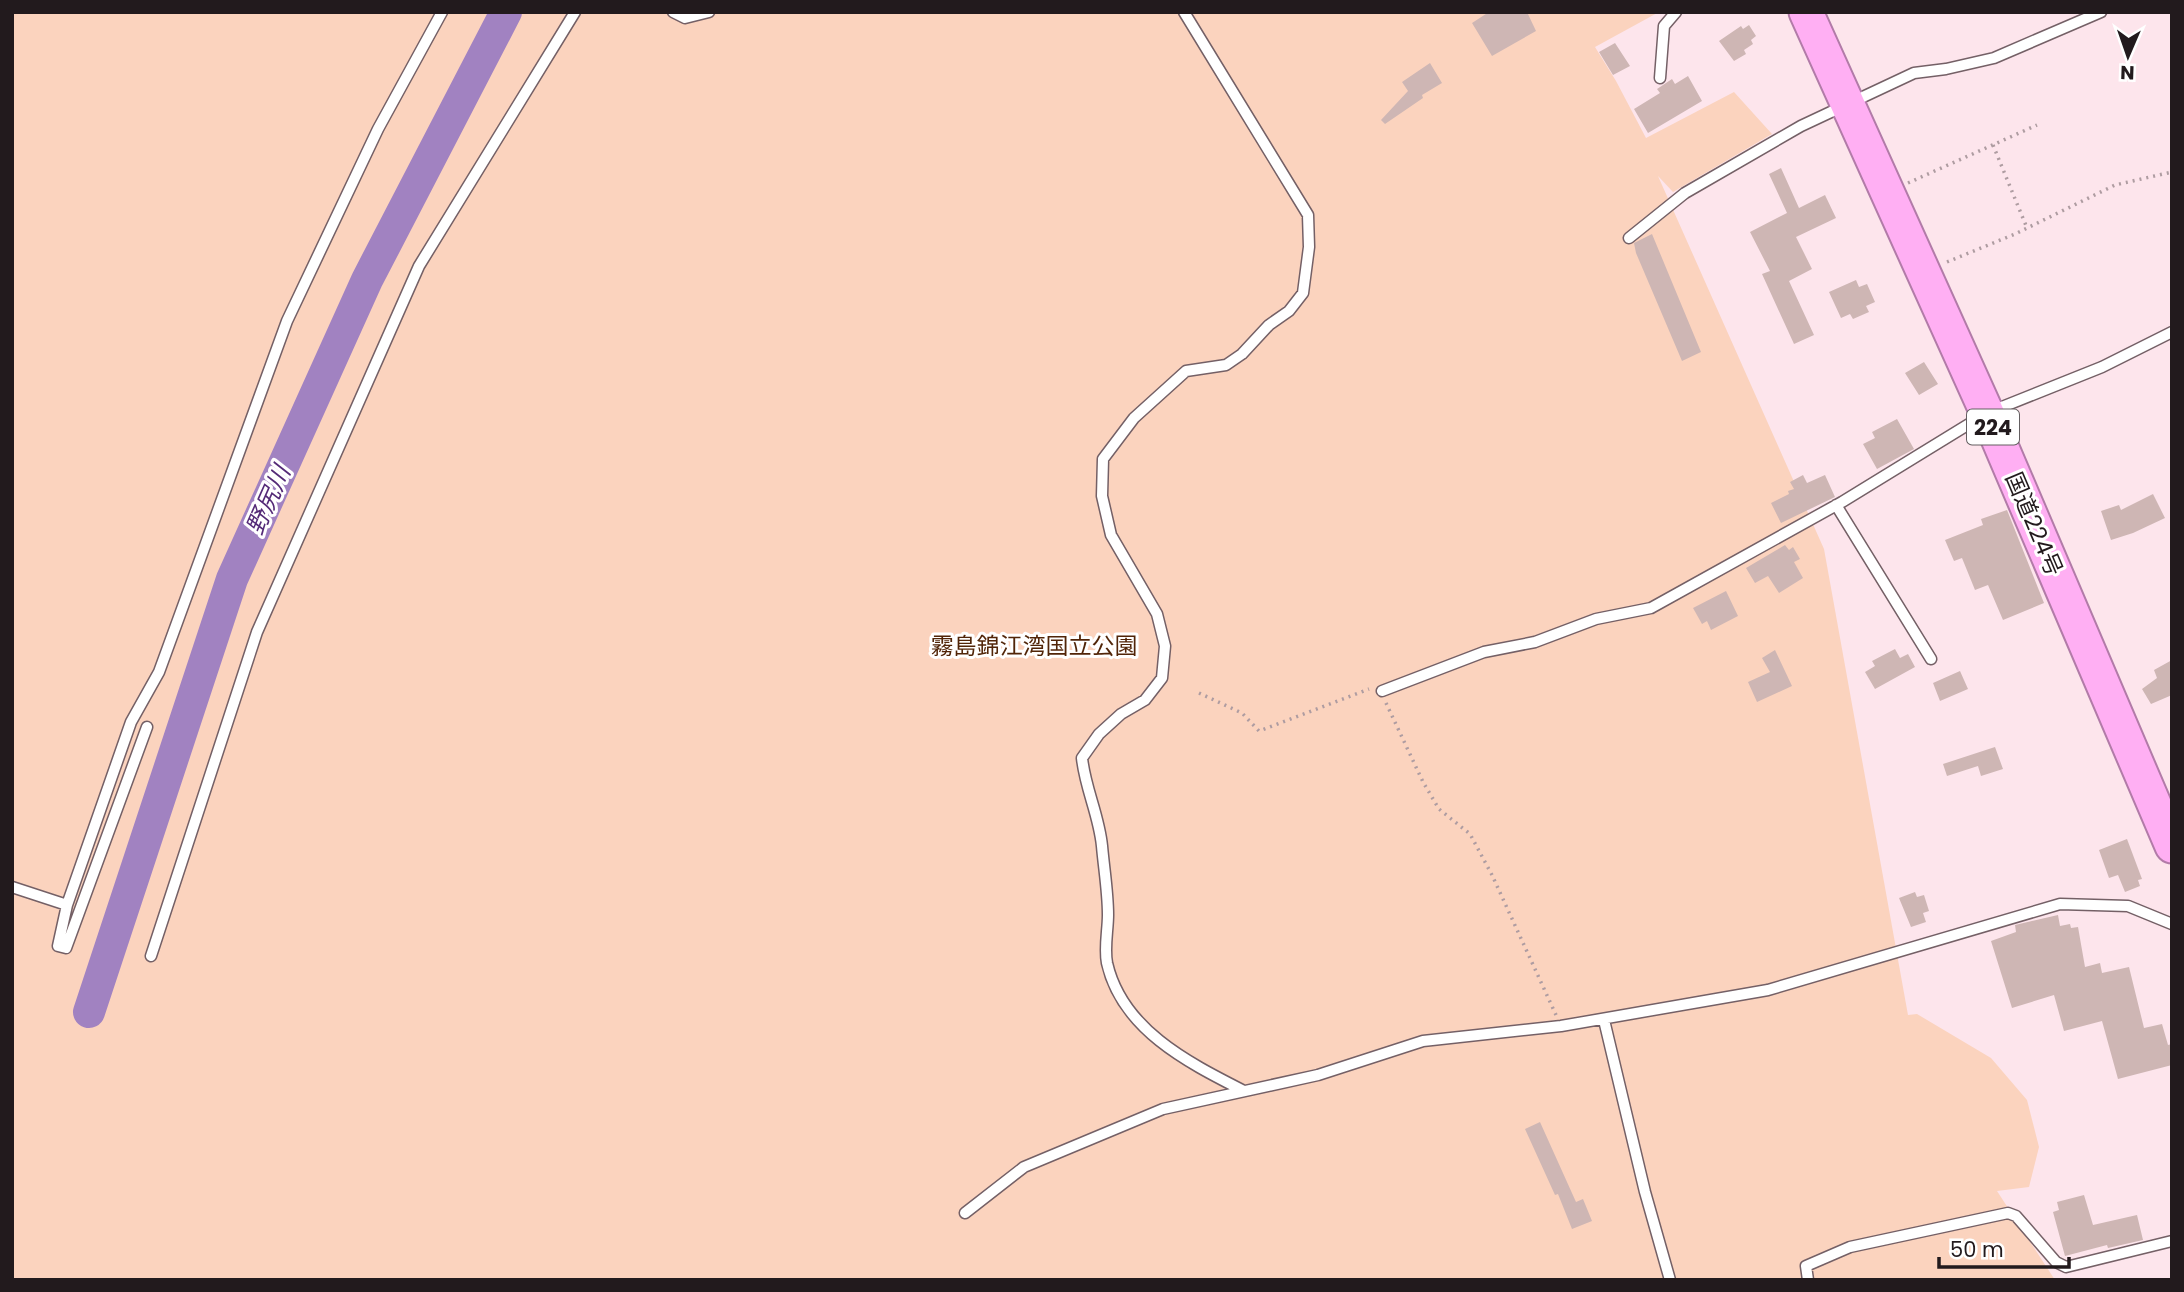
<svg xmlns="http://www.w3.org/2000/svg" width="2184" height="1292" viewBox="0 0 2184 1292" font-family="Poppins,'Noto Sans JP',sans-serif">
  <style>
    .green { fill: #fbd3be }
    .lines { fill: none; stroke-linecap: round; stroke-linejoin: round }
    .river { stroke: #a182c1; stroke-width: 32 }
    .building { fill: #ceb6b4 }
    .lane-casing { stroke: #746066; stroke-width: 13 }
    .highway-casing { stroke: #b27ba8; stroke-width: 37 }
    .path { stroke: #ae9ca1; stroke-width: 3.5; stroke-dasharray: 2 5; stroke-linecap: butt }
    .lane { stroke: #fff; stroke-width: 10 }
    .highway { stroke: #ffaff3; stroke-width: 33 }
    .labels { text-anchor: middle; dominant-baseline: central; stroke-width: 6; stroke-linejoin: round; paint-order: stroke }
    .shield { fill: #fff; stroke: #645f61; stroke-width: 2 }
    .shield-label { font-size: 21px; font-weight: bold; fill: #221a1d }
    .street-label { font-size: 23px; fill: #221a1d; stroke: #fff }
    .park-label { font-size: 23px; fill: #512508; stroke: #fff }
    .water-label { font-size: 24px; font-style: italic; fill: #542a77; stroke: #fff }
  </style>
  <rect width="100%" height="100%" fill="#fde5ec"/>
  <path class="green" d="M12 12H1659L1595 47 1616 81 1646 138 1734 92 1772 134 1673 192 1658 176 1824 549 1908 1015 1917 1014 1991 1058 2027 1100 2039 1147 2029 1187 1997 1191 2055 1280H12Z"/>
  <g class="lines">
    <path class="river" d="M89 1012 232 579 367 280 506 12"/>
  </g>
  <path class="building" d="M1489 12H1527L1536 31 1492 56 1472 23Z
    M1749 25 1756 36 1751 40 1753 44 1744 50 1746 54 1734 61 1719 41 1741 26 1743 29Z
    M1615 43 1630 66 1613 75 1599 52Z
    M1430 63 1442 83 1422 95 1423 98 1385 124 1381 120 1408 91 1402 82Z
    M1688 76 1702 101 1648 133 1634 109 1660 93 1657 89 1672 79 1675 84Z
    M1781 168 1799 208 1825 195 1836 218 1796 237 1812 269 1789 281 1814 335 1794 344 1762 274 1770 271 1750 232 1787 213 1769 174Z
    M1652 234 1701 352 1682 361 1636 253 1634 243Z
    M1856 280 1859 287 1867 284 1875 302 1866 306 1869 312 1853 319 1850 314 1841 318 1829 292Z
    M1924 362 1938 384 1919 395 1905 373Z
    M1897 419 1914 449 1877 469 1863 444 1875 438 1872 432Z
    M1803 475 1807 483 1825 475 1835 497 1781 523 1771 503 1789 494 1788 491 1794 489 1790 482Z
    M2153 494 2165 518 2133 533 2111 540 2101 511 2119 505 2121 510Z
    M2007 510 2044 603 2003 620 1988 585 1975 590 1962 558 1954 561 1945 540 1983 525 1981 519Z
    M1785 545 1789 550 1793 547 1800 559 1794 562 1803 578 1779 593 1768 576 1755 583 1746 568Z
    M1726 591 1738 616 1711 630 1707 621 1702 624 1693 608Z
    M1895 649 1900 658 1908 654 1915 667 1875 689 1865 672 1875 666 1872 661Z
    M1775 650 1792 686 1757 702 1748 682 1770 672 1762 658Z
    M2172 660V695L2151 704 2142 689 2157 678 2154 670Z
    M1960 671 1968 689 1940 701 1933 683Z
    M1995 747 2003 769 1981 776 1978 766 1947 776 1943 764Z
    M2127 839 2142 879 2138 880 2140 886 2125 892 2118 875 2109 878 2099 850Z
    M1915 892 1917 897 1924 895 1929 911 1923 913 1926 922 1911 927 1899 898Z
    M2058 915 2060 926 2070 924 2071 928 2078 927 2085 967 2100 963 2102 973 2129 967 2144 1028 2162 1024 2168 1045 2172 1044V1065L2118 1079 2102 1021 2064 1031 2054 995 2012 1008 1991 941 2016 932 2015 925Z
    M1540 1122 1576 1202 1583 1199 1592 1221 1572 1229 1558 1194 1555 1195 1525 1129Z
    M2084 1195 2093 1225 2137 1215 2143 1240 2108 1248 2107 1245 2065 1256 2053 1212 2059 1210 2057 1202Z"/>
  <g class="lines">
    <g class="lane-casing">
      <path id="lane" d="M673 12 685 18 709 12
        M1184 12 1308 215 1309 247 1303 293 1289 311 1269 325 1242 354 1226 365 1186 371 1134 418 1103 459 1102 496 1111 535 1157 614 1165 646 1162 678 1145 700 1121 714 1099 734 1082 758C1085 788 1099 815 1102 846 1104 869 1108 892 1108 915 1108 930 1104 948 1107 963 1122 1029 1187 1062 1242 1090
        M1660 78 1664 26 1676 12
        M1629 238 1685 193 1801 126 1914 73 1946 69 1994 58 2101 12
        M1836 505 1931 659
        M1382 691 1484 652 1535 642 1596 619 1651 608 1842 502 1987 413 2102 367 2172 332
        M147 727 66 948 58 946 67 905 131 722 159 672 287 321 378 129 442 12
        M12 887 67 905
        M151 956 257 632 419 266 575 12
        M1604 1020 1645 1192 1670 1280
        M965 1213 1024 1167 1163 1109 1318 1075 1423 1041 1561 1026 1768 990 2060 904 2128 906 2172 924
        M1808 1280 1806 1266 1850 1247 2008 1213 2016 1216 2056 1262 2066 1267 2172 1241"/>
    </g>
    <g class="highway-casing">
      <path id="highway" d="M1806 12 1987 413 2172 846"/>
    </g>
    <path class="path" d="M1993 145 2027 228
      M1908 183 2037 125
      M1947 262 2015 234 2115 185 2172 172
      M1199 693 1242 713 1259 731 1369 689
      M1386 703 1423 782 1439 809 1470 834 1492 875 1556 1015"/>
    <use href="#lane" class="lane"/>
    <use href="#highway" class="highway"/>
  </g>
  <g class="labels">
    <rect class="shield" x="1967" y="409.5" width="52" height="35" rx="5"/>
    <g class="shield-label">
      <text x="1993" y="427">224</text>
    </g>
    <g class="street-label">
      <text transform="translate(2034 524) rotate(67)">国道224号</text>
    </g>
    <g class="park-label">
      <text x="1034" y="646">霧島錦江湾国立公園</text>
    </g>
    <g class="water-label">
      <text transform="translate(268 500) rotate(-66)">野尻川</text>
    </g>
  </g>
  <rect width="2184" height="1292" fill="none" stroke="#221a1d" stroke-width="28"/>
  <g transform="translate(2128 56) rotate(182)" stroke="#ffffff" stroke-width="5" paint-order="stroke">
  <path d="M0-5L12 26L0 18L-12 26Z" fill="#221a1d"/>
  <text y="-10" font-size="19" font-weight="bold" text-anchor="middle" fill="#221a1d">N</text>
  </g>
  <path d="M1939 1257v10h130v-10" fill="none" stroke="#221a1d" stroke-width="3.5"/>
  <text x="1950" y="1257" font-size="21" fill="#221a1d" stroke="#ffffff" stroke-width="5" paint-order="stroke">50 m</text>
</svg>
